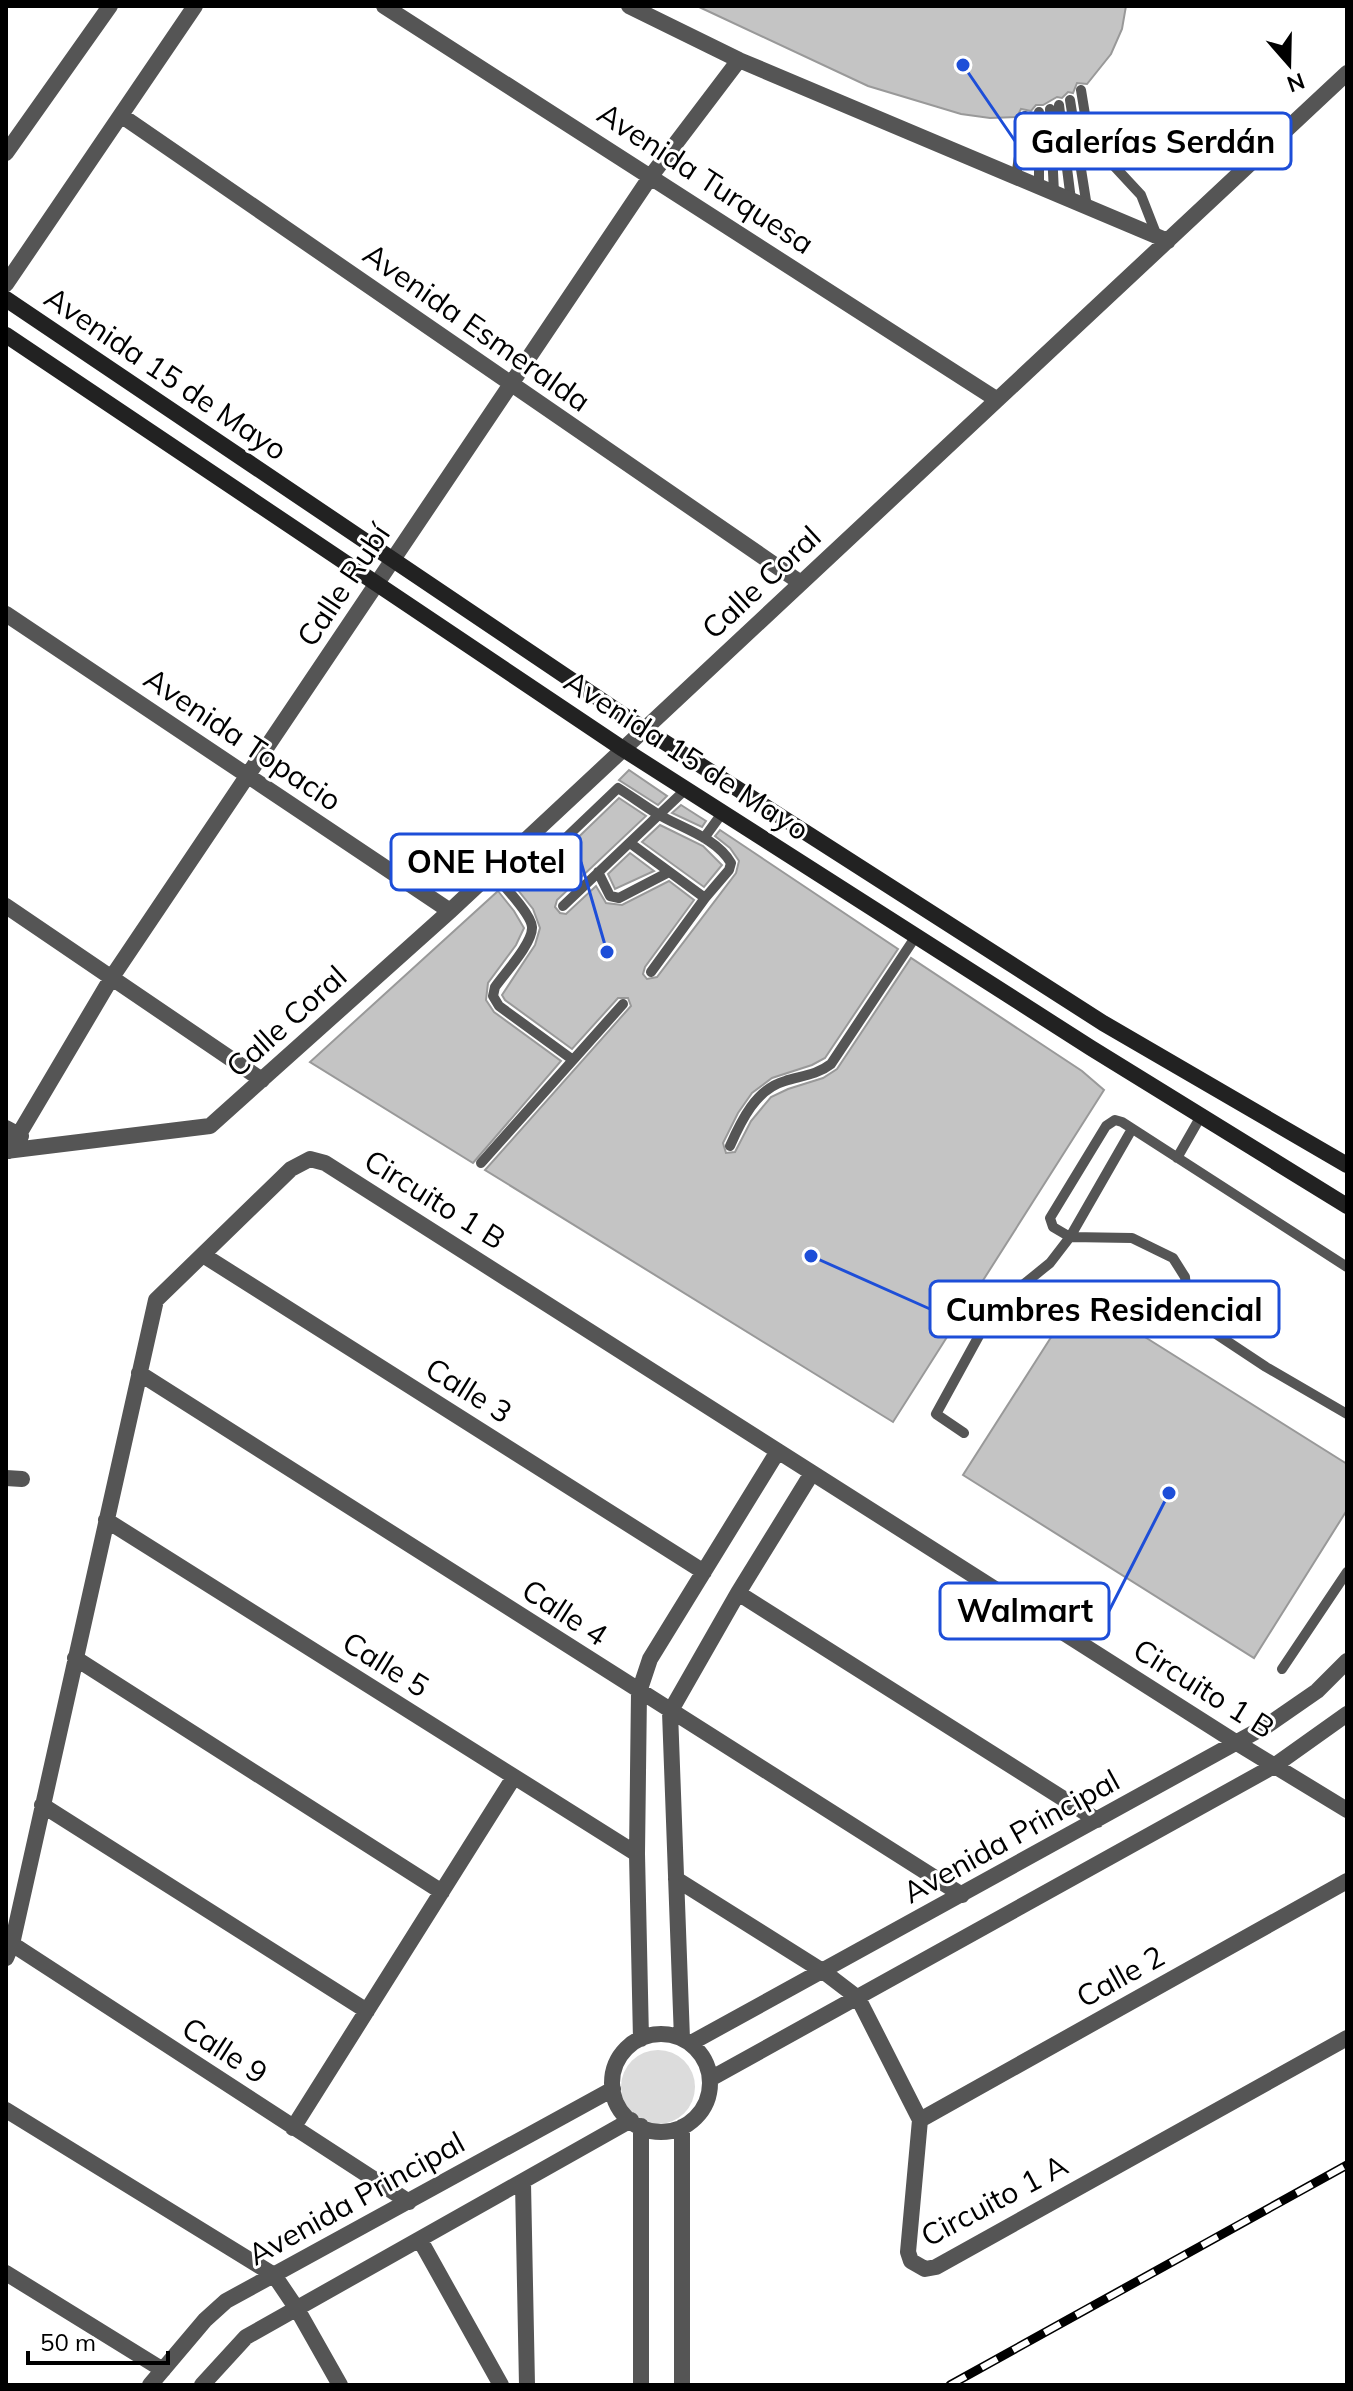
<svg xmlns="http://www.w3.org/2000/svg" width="1353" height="2391" viewBox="0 0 1353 2391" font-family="Mulish,sans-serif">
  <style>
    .green { fill: #dcdcdc }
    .building { fill: #c4c4c4; stroke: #999; stroke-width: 2 }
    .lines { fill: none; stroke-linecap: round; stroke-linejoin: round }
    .service { stroke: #555; stroke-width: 10 }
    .minor { stroke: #555; stroke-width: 16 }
    .secondary { stroke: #222; stroke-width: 16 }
    .rail-casing { stroke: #000; stroke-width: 9 }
    .rail { stroke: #fff; stroke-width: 6; stroke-dasharray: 18; stroke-linecap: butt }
    .labels { text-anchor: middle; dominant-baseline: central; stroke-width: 6; stroke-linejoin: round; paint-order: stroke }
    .street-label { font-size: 30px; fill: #000; stroke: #fff }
    .leader { fill: none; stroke: #1d4ed8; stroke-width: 3 }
    .callout-dot { fill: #1d4ed8; stroke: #fff; stroke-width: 3 }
    .callout { fill: #fff; stroke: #1d4ed8; stroke-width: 3 }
    .callout-label { font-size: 32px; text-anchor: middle; font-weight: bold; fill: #000 }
  </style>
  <rect width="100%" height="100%" fill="#fff"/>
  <path class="green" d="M621 2087a37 37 0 1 1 74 0a37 37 0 1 1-74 0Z"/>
  <path class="building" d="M697 6H1126L1122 29 1111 54 1087 84 1077 83 1073 93 1068 92 1062 98 1057 97 1043 105H1036L1031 111 1021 109 1017 117 990 118 961 114 868 86Z
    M629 770 667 796 658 805 619 780Z
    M619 798 646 816 557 900 555 907 560 913 566 914 596 886 606 903 622 905 669 881 694 900 645 967 643 974 647 979 657 977 736 873 739 861 730 848 715 836 720 830 898 949 825 1058 812 1065 772 1078 752 1093 738 1113 723 1143 726 1153 735 1152 751 1121 771 1097 788 1089 823 1078 837 1069 911 958 1082 1071 1104 1090 893 1422 485 1170 631 1006 628 998H618L572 1049 505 1000 502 995 535 945 540 928 533 909 510 880 524 866 522 873 525 878H536Z
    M681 805 706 821 702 827 672 813Z
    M660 825 703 846 722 865 704 887 642 842Z
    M630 853 654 871 615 889 608 874Z
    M498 891 514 911 524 928 516 945 488 983 486 1000 494 1012 561 1061 473 1163 310 1062Z
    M1078 1295 1347 1464V1510L1254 1658 963 1475Z"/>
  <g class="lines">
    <path class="service" d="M1081 90 1089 139 1141 195 1157 236
      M1070 100 1087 207
      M1059 105 1071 200
      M1050 109 1054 193
      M1039 112V186
      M1016 177 1025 116
      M704 838 723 812
      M490 870C500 882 531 913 532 927 533 943 504 974 495 987L493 996 499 1006 573 1060
      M530 872 618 788C631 796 643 805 656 813 680 828 716 837 731 863L729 870 705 898 630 843
      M598 872 610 896 619 898 669 872
      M563 906 686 789
      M651 972 705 898
      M1132 1129 1070 1237 1053 1227 1050 1218 1106 1126 1115 1120 1122 1122 1347 1267
      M730 1146C741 1121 756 1089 785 1081 801 1076 817 1075 831 1064L916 936
      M1177 1158 1201 1116
      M481 1163 623 1004
      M964 1433 936 1414 981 1332 1008 1297 1050 1263 1070 1237 1132 1238 1173 1258 1185 1277 1189 1316 1266 1367 1347 1414
      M1282 1669 1347 1572"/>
    <path class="minor" d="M384 6 996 399
      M629 6 739 60 1168 241
      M122 116 801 583
      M6 153 110 6
      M6 284 195 6
      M6 614 450 911
      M6 906 262 1080
      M6 1128 21 1136
      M6 1151 210 1126 450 911 1347 73
      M9 1151 112 977 651 176 739 60
      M203 1255 704 1572
      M139 1373 962 1895
      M6 1478 22 1479
      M106 1520 637 1854
      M738 1593 1097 1820
      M75 1658 442 1892
      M42 1805 367 2011
      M676 1879 824 1972 858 1998 920 2120 908 2252 911 2261 925 2269 936 2267 1347 2038
      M12 1944 409 2202
      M6 1958 12 1944 156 1300 291 1169 310 1159 325 1163 1237 1743 1347 1810
      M612 2083a49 49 0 1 1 98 0a49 49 0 1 1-98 0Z
      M641 2039 637 1854 639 1692 650 1659 778 1451
      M682 2039 670 1712 738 1593 812 1473
      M691 2043 1268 1725 1317 1691 1347 1661
      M710 2079 1274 1766 1347 1714
      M6 2110 274 2275 297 2309 340 2385
      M920 2120 1347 1881
      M682 2127V2385
      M293 2128 514 1777
      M523 2183 527 2385
      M420 2240 501 2385
      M6 2273 163 2370
      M150 2385 205 2320 226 2301 613 2089
      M202 2385 246 2337 631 2120
      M641 2385V2126"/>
    <path class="secondary" d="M6 299 644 729 1103 1023 1347 1165
      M6 335 623 749 1091 1048 1347 1206"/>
    <g class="rail-casing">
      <path id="rail" d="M950 2385 1347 2165"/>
    </g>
    <use href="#rail" class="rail"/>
  </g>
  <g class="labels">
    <g class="street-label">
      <text transform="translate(706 178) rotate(33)">Avenida Turquesa</text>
      <text transform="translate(477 327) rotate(35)">Avenida Esmeralda</text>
      <text transform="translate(166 373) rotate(34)">Avenida 15 de Mayo</text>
      <text transform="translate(761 582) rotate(-43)">Calle Coral</text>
      <text transform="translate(343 585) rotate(-56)">Calle Rubí</text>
      <text transform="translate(243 739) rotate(34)">Avenida Topacio</text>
      <text transform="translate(687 755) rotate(33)">Avenida 15 de Mayo</text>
      <text transform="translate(286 1021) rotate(-42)">Calle Coral</text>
      <text transform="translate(435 1199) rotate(32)">Circuito 1 B</text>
      <text transform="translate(469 1390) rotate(32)">Calle 3</text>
      <text transform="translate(565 1612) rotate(33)">Calle 4</text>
      <text transform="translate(386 1664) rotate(32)">Calle 5</text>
      <text transform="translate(1204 1688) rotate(32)">Circuito 1 B</text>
      <text transform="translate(1011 1836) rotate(-29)">Avenida Principal</text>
      <text transform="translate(1120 1976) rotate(-29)">Calle 2</text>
      <text transform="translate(225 2050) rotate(33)">Calle 9</text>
      <text transform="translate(356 2198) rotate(-29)">Avenida Principal</text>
      <text transform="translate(994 2200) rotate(-28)">Circuito 1 A</text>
    </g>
  </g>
  <path class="leader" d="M963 65L1015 141M607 952L581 862M811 1256L930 1309M1169 1493L1109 1611"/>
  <g class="callout-dot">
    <circle cx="963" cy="65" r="8"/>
    <circle cx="607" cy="952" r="8"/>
    <circle cx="811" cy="1256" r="8"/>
    <circle cx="1169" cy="1493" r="8"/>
  </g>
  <g class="callout">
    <rect x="1015" y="113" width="276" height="56" rx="8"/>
    <rect x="391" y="834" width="190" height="56" rx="8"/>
    <rect x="930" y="1281" width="349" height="56" rx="8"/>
    <rect x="940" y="1583" width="169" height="56" rx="8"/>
  </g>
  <g class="callout-label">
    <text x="1153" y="153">Galerías Serdán</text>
    <text x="486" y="873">ONE Hotel</text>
    <text x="1104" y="1321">Cumbres Residencial</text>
    <text x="1025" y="1622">Walmart</text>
  </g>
  <rect width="1353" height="2391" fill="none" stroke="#000000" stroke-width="16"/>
  <g transform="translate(1289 64) rotate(160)" stroke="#ffffff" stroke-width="6" paint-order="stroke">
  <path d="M0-6L14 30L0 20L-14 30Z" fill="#000000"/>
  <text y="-12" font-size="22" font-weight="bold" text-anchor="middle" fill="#000000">N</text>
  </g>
  <path d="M28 2351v12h140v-12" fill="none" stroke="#000000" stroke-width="4"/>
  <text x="40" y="2351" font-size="24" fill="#000000" stroke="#ffffff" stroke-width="6" paint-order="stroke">50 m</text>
</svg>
